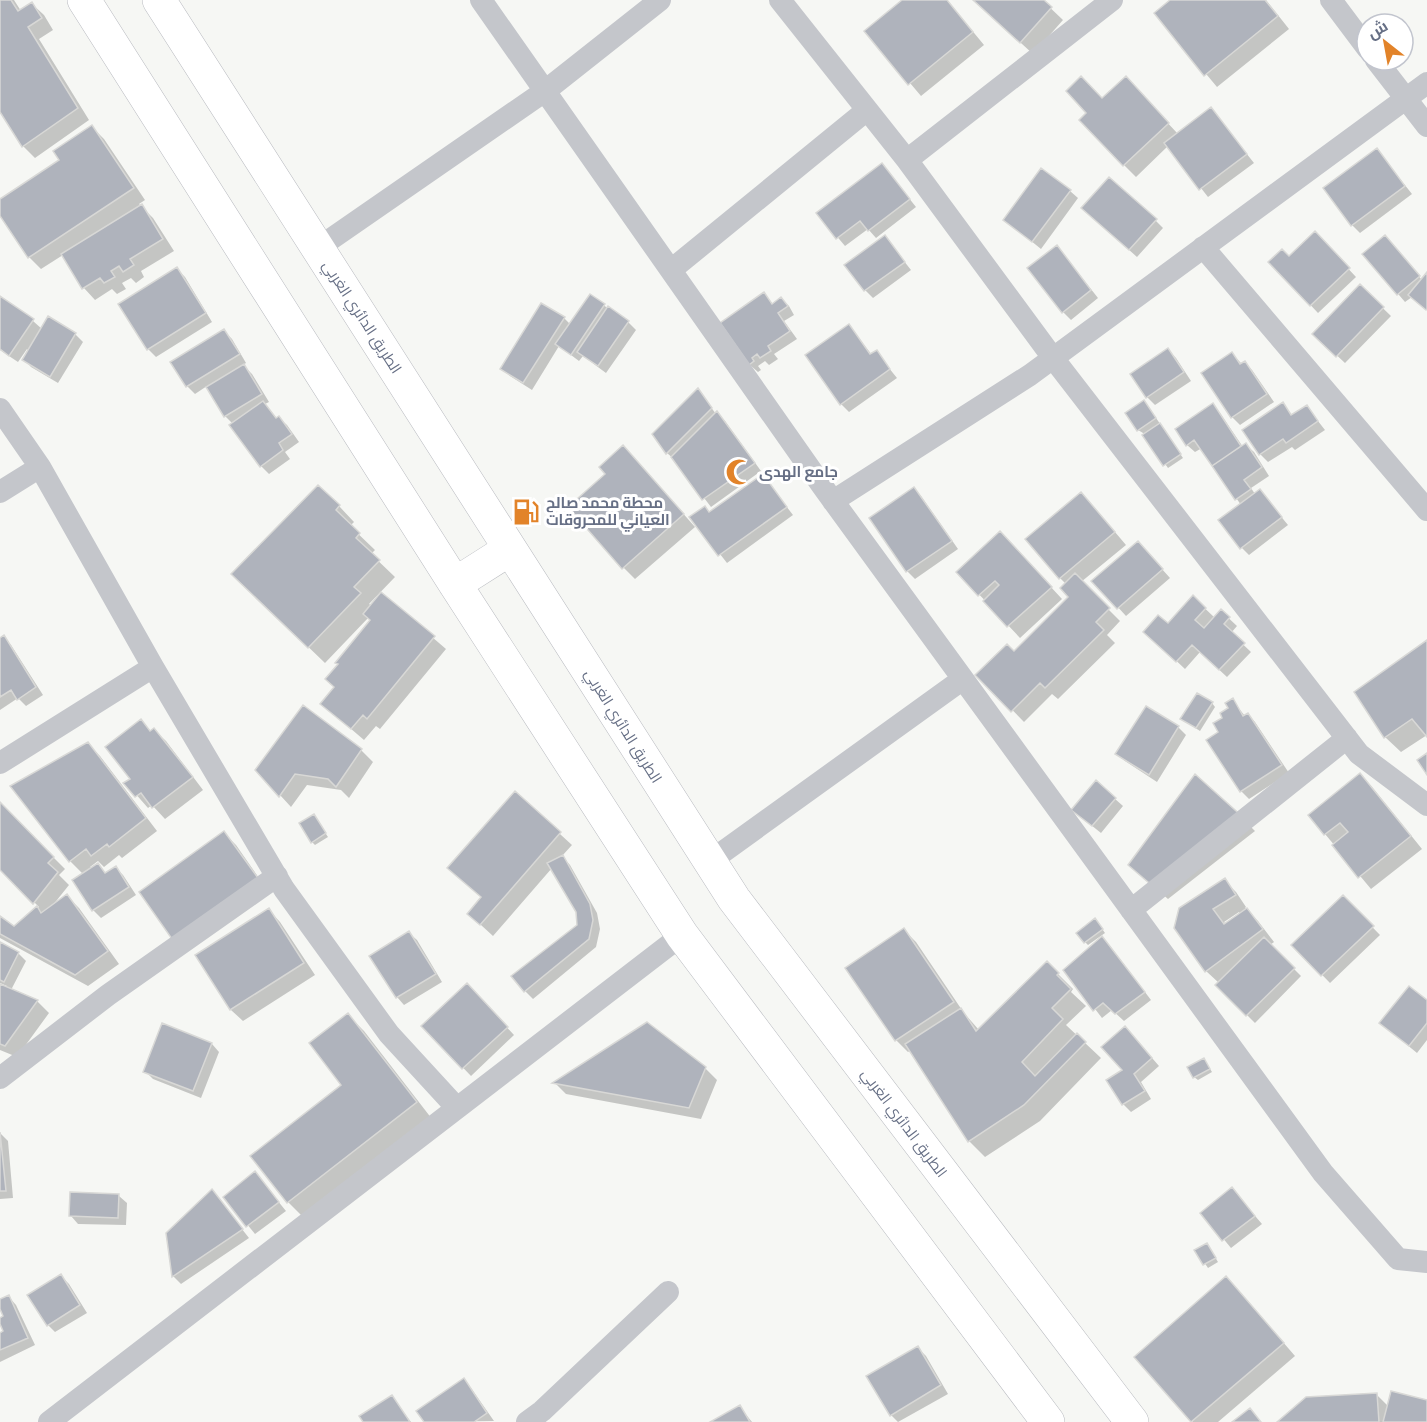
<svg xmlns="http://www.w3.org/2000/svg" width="1427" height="1422" viewBox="0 0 1427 1422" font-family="'Fira Sans Condensed',Cairo,sans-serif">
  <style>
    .shadow { fill: #0003; fill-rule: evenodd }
    .building { fill: #afb3bc; stroke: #d8d8d6; stroke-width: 1.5 }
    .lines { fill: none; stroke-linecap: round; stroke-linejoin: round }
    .primary-casing { stroke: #b9bbc0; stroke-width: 34 }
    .minor { stroke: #c4c6cb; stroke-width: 22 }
    .primary { stroke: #fff; stroke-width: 33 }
    .labels { text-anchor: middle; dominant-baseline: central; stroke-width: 6; stroke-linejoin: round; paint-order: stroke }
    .street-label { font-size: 15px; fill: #666f85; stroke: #fff }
    .poi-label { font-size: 15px; font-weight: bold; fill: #666f85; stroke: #fff; text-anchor: start }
  </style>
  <rect width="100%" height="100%" fill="#f6f7f4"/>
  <path class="shadow" d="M0 0H14L21 11 32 4 44 15 53 30 39 39 89 120 35 158 23 146 0 109Z
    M905 0H947L984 45 921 96 866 31Z
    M974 0H1042L1063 20 1033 54Z
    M1173 0H1266L1289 29 1217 87 1156 14Z
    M1137 90 1178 134 1211 109 1254 163 1208 197 1168 146 1136 177 1124 165 1103 100Z
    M92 127 104 139 145 200 139 204 153 218 174 251 141 271 144 277 136 283 131 278 122 283 126 289 117 294 112 289 95 300 84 288 63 255 41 269 29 257 0 213V201L61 161Z
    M1377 150 1412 194 1360 233 1352 225Z
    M889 173 916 207 876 238 868 229 845 246 818 214Z
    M1070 191 1078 198 1041 249 1005 220Z
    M1091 216 1155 220 1163 228 1137 257Z
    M1315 233 1356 277 1318 313 1270 262 1289 257Z
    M885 237 911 270 873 298 865 290Z
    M1392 245 1422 280 1427 275V310L1412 297 1405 302 1364 254Z
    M1064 255 1098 298 1071 320 1063 312Z
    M177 269 185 277 212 322 156 357 148 349Z
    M1360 286 1391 316 1345 363 1314 334Z
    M764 294 773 304 781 299 789 306 794 315 784 321 797 339 774 354 778 359 769 365 765 361 758 366 761 370 758 372 750 365Z
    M590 296 628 322 636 330 606 373 583 356 579 361 559 346 532 390 510 376 502 369 564 318 571 325Z
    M0 298 33 321 42 329 75 334 83 342 58 383 31 367 24 359 29 351 27 349 18 362 0 350Z
    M849 326 872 355 876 352 897 378 849 412 841 404 807 356Z
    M224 331 232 339 246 363 243 365 252 374 269 402 265 404 277 419 279 418 287 425 299 442 285 452 290 459 269 474 261 466 233 424 225 416 207 386 195 394 187 386Z
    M1168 350 1176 358 1191 381 1155 405 1147 397Z
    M1232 354 1242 364 1245 363 1252 370 1274 402 1240 425 1232 417Z
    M698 390 716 414 725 421 761 471 711 507 675 460 667 453 654 434Z
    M1283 404 1293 416 1307 407 1325 430 1295 450 1292 447 1268 462 1260 454 1244 430Z
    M1213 405 1220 413 1243 447 1246 445 1254 452 1269 476 1251 488 1255 494 1260 491 1288 525 1249 555 1242 548 1241 505 1202 448 1195 452 1187 445Z
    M1148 406 1183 458 1168 468 1143 433 1138 430Z
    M635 459 695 527 635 579 623 567 607 474Z
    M763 476 793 515 727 563 691 517 710 513Z
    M913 489 921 496 958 549 915 579 907 571 871 518Z
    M339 506 354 522 350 526 375 550 371 554 395 577 369 604 372 606 382 594 446 649 380 729 376 726 364 740 322 704 336 687 372 621 369 617 325 663 249 590Z
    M1093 506 1126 545 1081 582 1120 621 1107 635 1115 643 1058 699 1052 694 1024 722 978 675 1014 653 1071 597 1066 584 1060 578Z
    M1012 545 1062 599 1020 638 958 572Z
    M1145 550 1170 578 1126 616 1094 581Z
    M1194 598 1215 618 1221 611 1237 626 1231 633 1251 652 1227 677 1200 652 1185 669 1153 639Z
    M3 637 11 645 43 695 26 706 18 698 0 710V639Z
    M1427 642V735L1401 752 1385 737Z
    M1232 700 1245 716 1248 714 1255 722 1289 773 1249 799 1241 791 1220 733Z
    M1212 703 1215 707 1200 731 1186 722Z
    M303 707 361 750 373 762 349 798 341 790 307 785 291 807 280 795Z
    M1147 708 1178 727 1186 735 1157 782 1125 761 1117 754Z
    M141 721 151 732 154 730 166 741 203 790 165 819 152 805 148 808 126 783 132 779Z
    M88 744 100 756 157 831 122 858 119 855 104 867 98 861 90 867 92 869 98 865 106 874 116 868 123 875 136 895 101 918 93 910 83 874 70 861 12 787Z
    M1360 775 1372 787 1422 849 1371 889 1325 834Z
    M1096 782 1123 806 1101 833 1081 817Z
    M515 793 572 845 562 856 570 865 597 913 600 929 596 947 533 999 525 991 579 926 578 912 552 868 493 936 469 914 482 898 449 868Z
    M0 804 65 869 59 875 69 885 53 905 67 896 79 908 119 964 88 986 0 938V918L14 928 39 907 0 868Z
    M314 816 328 837 315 845 312 842Z
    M1244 820 1255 831 1168 899 1129 865Z
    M224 833 236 845 268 891 185 950Z
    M1224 880 1236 892 1246 907 1245 908 1258 921 1274 942 1270 945 1301 976 1255 1023 1217 985 1219 983 1206 971 1175 927ZM1239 912 1240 914 1226 924 1224 922Z
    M1343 897 1380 935 1330 983 1293 945Z
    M269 910 280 922 315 975 243 1021 231 1010 197 956Z
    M1098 923 1105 933 1088 945 1085 942Z
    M904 930 916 942 964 1013 979 1030 1047 963 1073 989 1071 992 1086 1006 1066 1025 1101 1058 1040 1121 985 1157 969 1141 911 1050 908 1052 896 1040Z
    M409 933 417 940 442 982 404 1005 397 997Z
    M0 943 18 953 26 961 11 990 37 1001 49 1013 17 1057 0 1050V986L6 988 7 986 0 983Z
    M1110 946 1151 1000 1124 1021 1112 1010 1102 1018 1065 970Z
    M475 993 514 1035 471 1076 423 1026Z
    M1427 1002V1040L1417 1053 1389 1030Z
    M348 1015 364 1031 432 1119 304 1218 288 1202 252 1156 343 1085Z
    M163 1025 212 1044 219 1052 201 1098 153 1079 145 1071Z
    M1133 1036 1159 1066 1141 1082 1151 1099 1131 1112 1123 1104 1124 1071Z
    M1204 1059 1212 1072 1198 1080 1194 1077Z
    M705 1068 717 1080 701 1119 566 1094 555 1083Z
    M0 1133 8 1141 13 1198 0 1199Z
    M255 1173 286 1211 255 1234 225 1197Z
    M1232 1189 1262 1224 1231 1248 1202 1213Z
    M212 1191 249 1238 181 1284 173 1276 167 1234Z
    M119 1196 127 1203 126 1225 78 1224 71 1216Z
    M1207 1244 1218 1262 1208 1268 1196 1250Z
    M61 1276 69 1284 87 1313 55 1332 48 1325Z
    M1238 1290 1295 1356 1218 1422H1193L1136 1357Z
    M9 1297 16 1305 35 1345 0 1362V1335L5 1332 0 1320 5 1317 0 1301Z
    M918 1348 926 1356 948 1394 898 1422 891 1415 868 1377Z
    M464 1380 471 1388 494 1421 426 1422Z
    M1376 1394 1388 1406 1427 1402V1422H1279Z
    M392 1397 411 1422H365Z
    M740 1407 752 1422H713Z"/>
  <path class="building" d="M0 0H11L18 11 32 2 42 18 28 27 78 108 22 147 0 112Z
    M902 0H947L973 32 908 85 864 31Z
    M973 0H1044L1052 7 1020 43Z
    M1170 0H1265L1278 16 1204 76 1154 13Z
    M1081 76 1102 98 1126 76 1169 123 1123 166 1079 120 1086 113 1066 91Z
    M1211 107 1247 154 1199 190 1164 143Z
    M92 125 134 188 28 258 0 216V199L59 160 53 151Z
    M1377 148 1405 186 1351 226 1323 188Z
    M882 163 910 199 868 231 860 221 836 239 816 213Z
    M1041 168 1071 190 1032 242 1003 220Z
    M1109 177 1157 219 1129 250 1081 208Z
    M142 204 163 239 130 259 134 265 123 272 119 266 111 271 115 277 104 283 100 278 82 289 61 254Z
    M1315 231 1350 268 1310 306 1268 262 1282 249 1289 256Z
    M885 235 905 262 864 291 844 265Z
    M1385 235 1420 276 1397 295 1362 254Z
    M1057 245 1091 290 1062 313 1027 268Z
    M177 267 206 313 147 350 118 304Z
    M1427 272V309L1426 310 1408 295Z
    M1360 284 1384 307 1336 357 1312 334Z
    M764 292 772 304 781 297 788 306 778 313 790 331 768 346 771 351 760 358 757 354 752 358 754 361 749 365 720 323Z
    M590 294 605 304 571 355 555 344Z
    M0 296 34 319 9 356 0 349Z
    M541 303 565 317 523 383 500 369Z
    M608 306 629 321 598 366 577 352Z
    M48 316 76 333 50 377 22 360Z
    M849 324 870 354 877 350 890 369 840 405 805 355Z
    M224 329 240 354 186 387 170 362Z
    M1168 348 1184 372 1146 398 1130 374Z
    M1232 352 1240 364 1245 361 1267 394 1231 418 1201 373Z
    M244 364 262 394 224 417 206 387Z
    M698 388 712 408 666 454 652 434Z
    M1144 400 1156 418 1137 431 1125 413Z
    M263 401 276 418 279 416 292 434 279 443 283 450 260 467 229 425Z
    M1283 402 1291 415 1307 405 1318 421 1286 443 1283 439 1259 455 1242 430Z
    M1213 403 1241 446 1212 466 1194 440 1186 446 1175 429Z
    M717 411 755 463 702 500 671 457Z
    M1160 423 1181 454 1163 466 1142 435Z
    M1246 443 1262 467 1244 480 1251 489 1235 500 1212 466Z
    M623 445 684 514 622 569 568 507 605 474 599 467Z
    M763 474 787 507 718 556 689 517 705 506 709 512Z
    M318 485 340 505 336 510 360 533 356 538 380 560 354 587 361 593 308 648 231 574Z
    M914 487 952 541 906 572 869 518Z
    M1260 489 1282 517 1240 549 1218 520Z
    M1081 492 1115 532 1059 579 1025 539Z
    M1000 531 1052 587 1007 627 983 601 999 585 995 581 978 596 956 572Z
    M1138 541 1163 569 1117 609 1091 581Z
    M1075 573 1110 608 1096 622 1104 630 1045 688 1040 683 1011 712 975 675 1007 644 1014 651 1068 597 1060 588Z
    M381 592 435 636 367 719 363 715 351 729 320 704 334 687 325 679 338 664 335 663 370 620 363 614Z
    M1193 595 1206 608 1195 620 1204 628 1221 609 1230 617 1224 624 1245 643 1219 670 1192 645 1176 662 1143 632 1158 615 1168 623Z
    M4 635 36 687 17 700 11 690 0 697V638Z
    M1427 640V737L1412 719 1384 738 1354 692Z
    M1197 693 1213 702 1196 728 1180 719Z
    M1233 698 1243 716 1248 713 1282 765 1240 792 1206 740 1218 732 1213 723 1222 718 1220 713 1228 708 1225 703Z
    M303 705 362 749 336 787 328 779 295 774 279 797 255 770Z
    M1146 706 1179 726 1149 775 1115 754Z
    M141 719 150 731 154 728 193 777 152 808 141 793 135 797 123 783 130 779 105 747Z
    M88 742 146 818 109 847 107 844 91 856 86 849 69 862 10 786Z
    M1427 753V775L1417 760Z
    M1360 773 1411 836 1358 878 1332 845 1348 832 1340 823 1324 835 1308 815Z
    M1195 774 1245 819 1155 888 1128 865Z
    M1096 780 1116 798 1092 826 1071 810Z
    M515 791 561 832 480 925 467 914 481 897 447 868Z
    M0 802 54 857 48 863 58 872 33 904 0 870Z
    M314 814 326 833 311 843 299 823Z
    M224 831 258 878 172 939 139 892Z
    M563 855 590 904 593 920 589 939 524 992 511 976 577 925 576 912 547 863Z
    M98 863 105 873 116 866 129 887 92 911 72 880Z
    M1225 878 1236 895 1213 909 1224 924 1247 908 1263 929 1205 972 1174 928 1179 908Z
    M67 894 108 951 75 975 0 934V916L14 926 37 906 41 913Z
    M1343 895 1374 926 1321 976 1291 945Z
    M269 908 304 963 230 1010 195 955Z
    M1095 918 1103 929 1084 943 1076 933Z
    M904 928 954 1002 895 1041 845 968Z
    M409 931 436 974 396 998 369 956Z
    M1102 936 1145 992 1115 1014 1103 1003 1093 1011 1063 970Z
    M1264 937 1295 968 1246 1016 1215 985Z
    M0 942 19 952 4 982 0 980Z
    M1047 961 1059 973 1057 975 1071 989 1052 1008 1063 1019 1022 1062 1035 1076 1077 1033 1086 1042 1024 1105 968 1142 905 1044 961 1008 976 1031Z
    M467 983 508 1027 462 1069 421 1026Z
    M0 984 38 1000 5 1046 0 1044Z
    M1409 986 1427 1000V1023L1409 1046 1379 1023Z
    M348 1013 417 1102 287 1203 250 1156 341 1085 309 1043Z
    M647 1022 706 1067 689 1108 552 1083Z
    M162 1023 212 1043 193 1091 143 1072Z
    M1125 1026 1152 1058 1134 1074 1145 1091 1122 1105 1106 1080 1122 1070 1101 1047Z
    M1204 1058 1210 1069 1193 1078 1187 1067Z
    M0 1132 6 1191H0Z
    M255 1171 279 1202 246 1227 223 1197Z
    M1232 1187 1255 1216 1222 1241 1200 1213Z
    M212 1189 243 1229 172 1277 166 1233Z
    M70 1192 119 1194 118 1218 69 1216Z
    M1207 1243 1216 1258 1203 1265 1194 1250Z
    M61 1274 80 1305 47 1326 27 1295Z
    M1226 1276 1284 1343 1191 1422 1134 1357Z
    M9 1295 28 1338 0 1350V1333L3 1331 0 1324V1318L3 1316 0 1309V1299Z
    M918 1346 941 1385 890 1416 866 1376Z
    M464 1378 487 1413 474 1422H424L416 1411Z
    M1391 1391 1427 1400V1422H1383Z
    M1377 1393 1379 1422H1277L1306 1397Z
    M392 1395 410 1422H363L359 1416Z
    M740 1405 750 1422H710Z
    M1250 1408 1261 1422H1232Z"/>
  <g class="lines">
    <g class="primary-casing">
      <path id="primary" d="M84 0 455 584 682 935 1048 1422
        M159 0 734 899 1132 1422
        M455 584 510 549"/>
    </g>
    <path class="minor" d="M481 0 823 487 1323 1173 1398 1259 1427 1262
      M780 0 907 160 1112 0
      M1331 0 1367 48
      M1376 60 1427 126
      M907 160 1053 358 1359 754 1427 805
      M1203 247 1427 510
      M318 248 545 91 660 0
      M671 270 867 110
      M0 409 40 467 153 667 284 889 389 1034 457 1108
      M0 492 40 467
      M833 501 1030 375 1427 83
      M0 763 153 667
      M709 862 963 679
      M1131 910 1347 738
      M0 1078 108 995 277 876
      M49 1422 682 935
      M527 1422 542 1411 668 1292"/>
    <use href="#primary" class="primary"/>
  </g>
  <defs>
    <g id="mosque-bare" transform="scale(2.07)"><path d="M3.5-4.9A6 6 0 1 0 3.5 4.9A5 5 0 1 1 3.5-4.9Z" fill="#e28329" stroke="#fff" stroke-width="2.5" paint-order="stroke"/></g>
    <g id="fuel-bare" transform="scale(2.07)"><path d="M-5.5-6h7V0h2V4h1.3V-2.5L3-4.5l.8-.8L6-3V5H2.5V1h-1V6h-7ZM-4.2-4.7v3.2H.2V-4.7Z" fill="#e28329" stroke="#fff" stroke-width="2.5" paint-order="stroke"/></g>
  </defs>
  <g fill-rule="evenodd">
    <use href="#mosque-bare" x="739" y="472"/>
    <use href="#fuel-bare" x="526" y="512"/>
  </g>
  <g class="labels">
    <g class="street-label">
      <text transform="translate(362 317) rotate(57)">الطريق الدائري الغربي</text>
      <text transform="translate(623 726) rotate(58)">الطريق الدائري الغربي</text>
      <text transform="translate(904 1123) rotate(53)">الطريق الدائري الغربي</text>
    </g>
    <g class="poi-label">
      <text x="759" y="472">جامع الهدى</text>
      <text x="546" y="503">محطة محمد صالح<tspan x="546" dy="17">العياني للمحروقات</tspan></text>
    </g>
  </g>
  <g transform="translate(1385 42) rotate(329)"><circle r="28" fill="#ffffff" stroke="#c2c5ce" stroke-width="1.5"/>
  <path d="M0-4.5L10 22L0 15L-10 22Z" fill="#e28329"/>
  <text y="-9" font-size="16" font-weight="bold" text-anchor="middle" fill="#666f85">ش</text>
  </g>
</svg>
